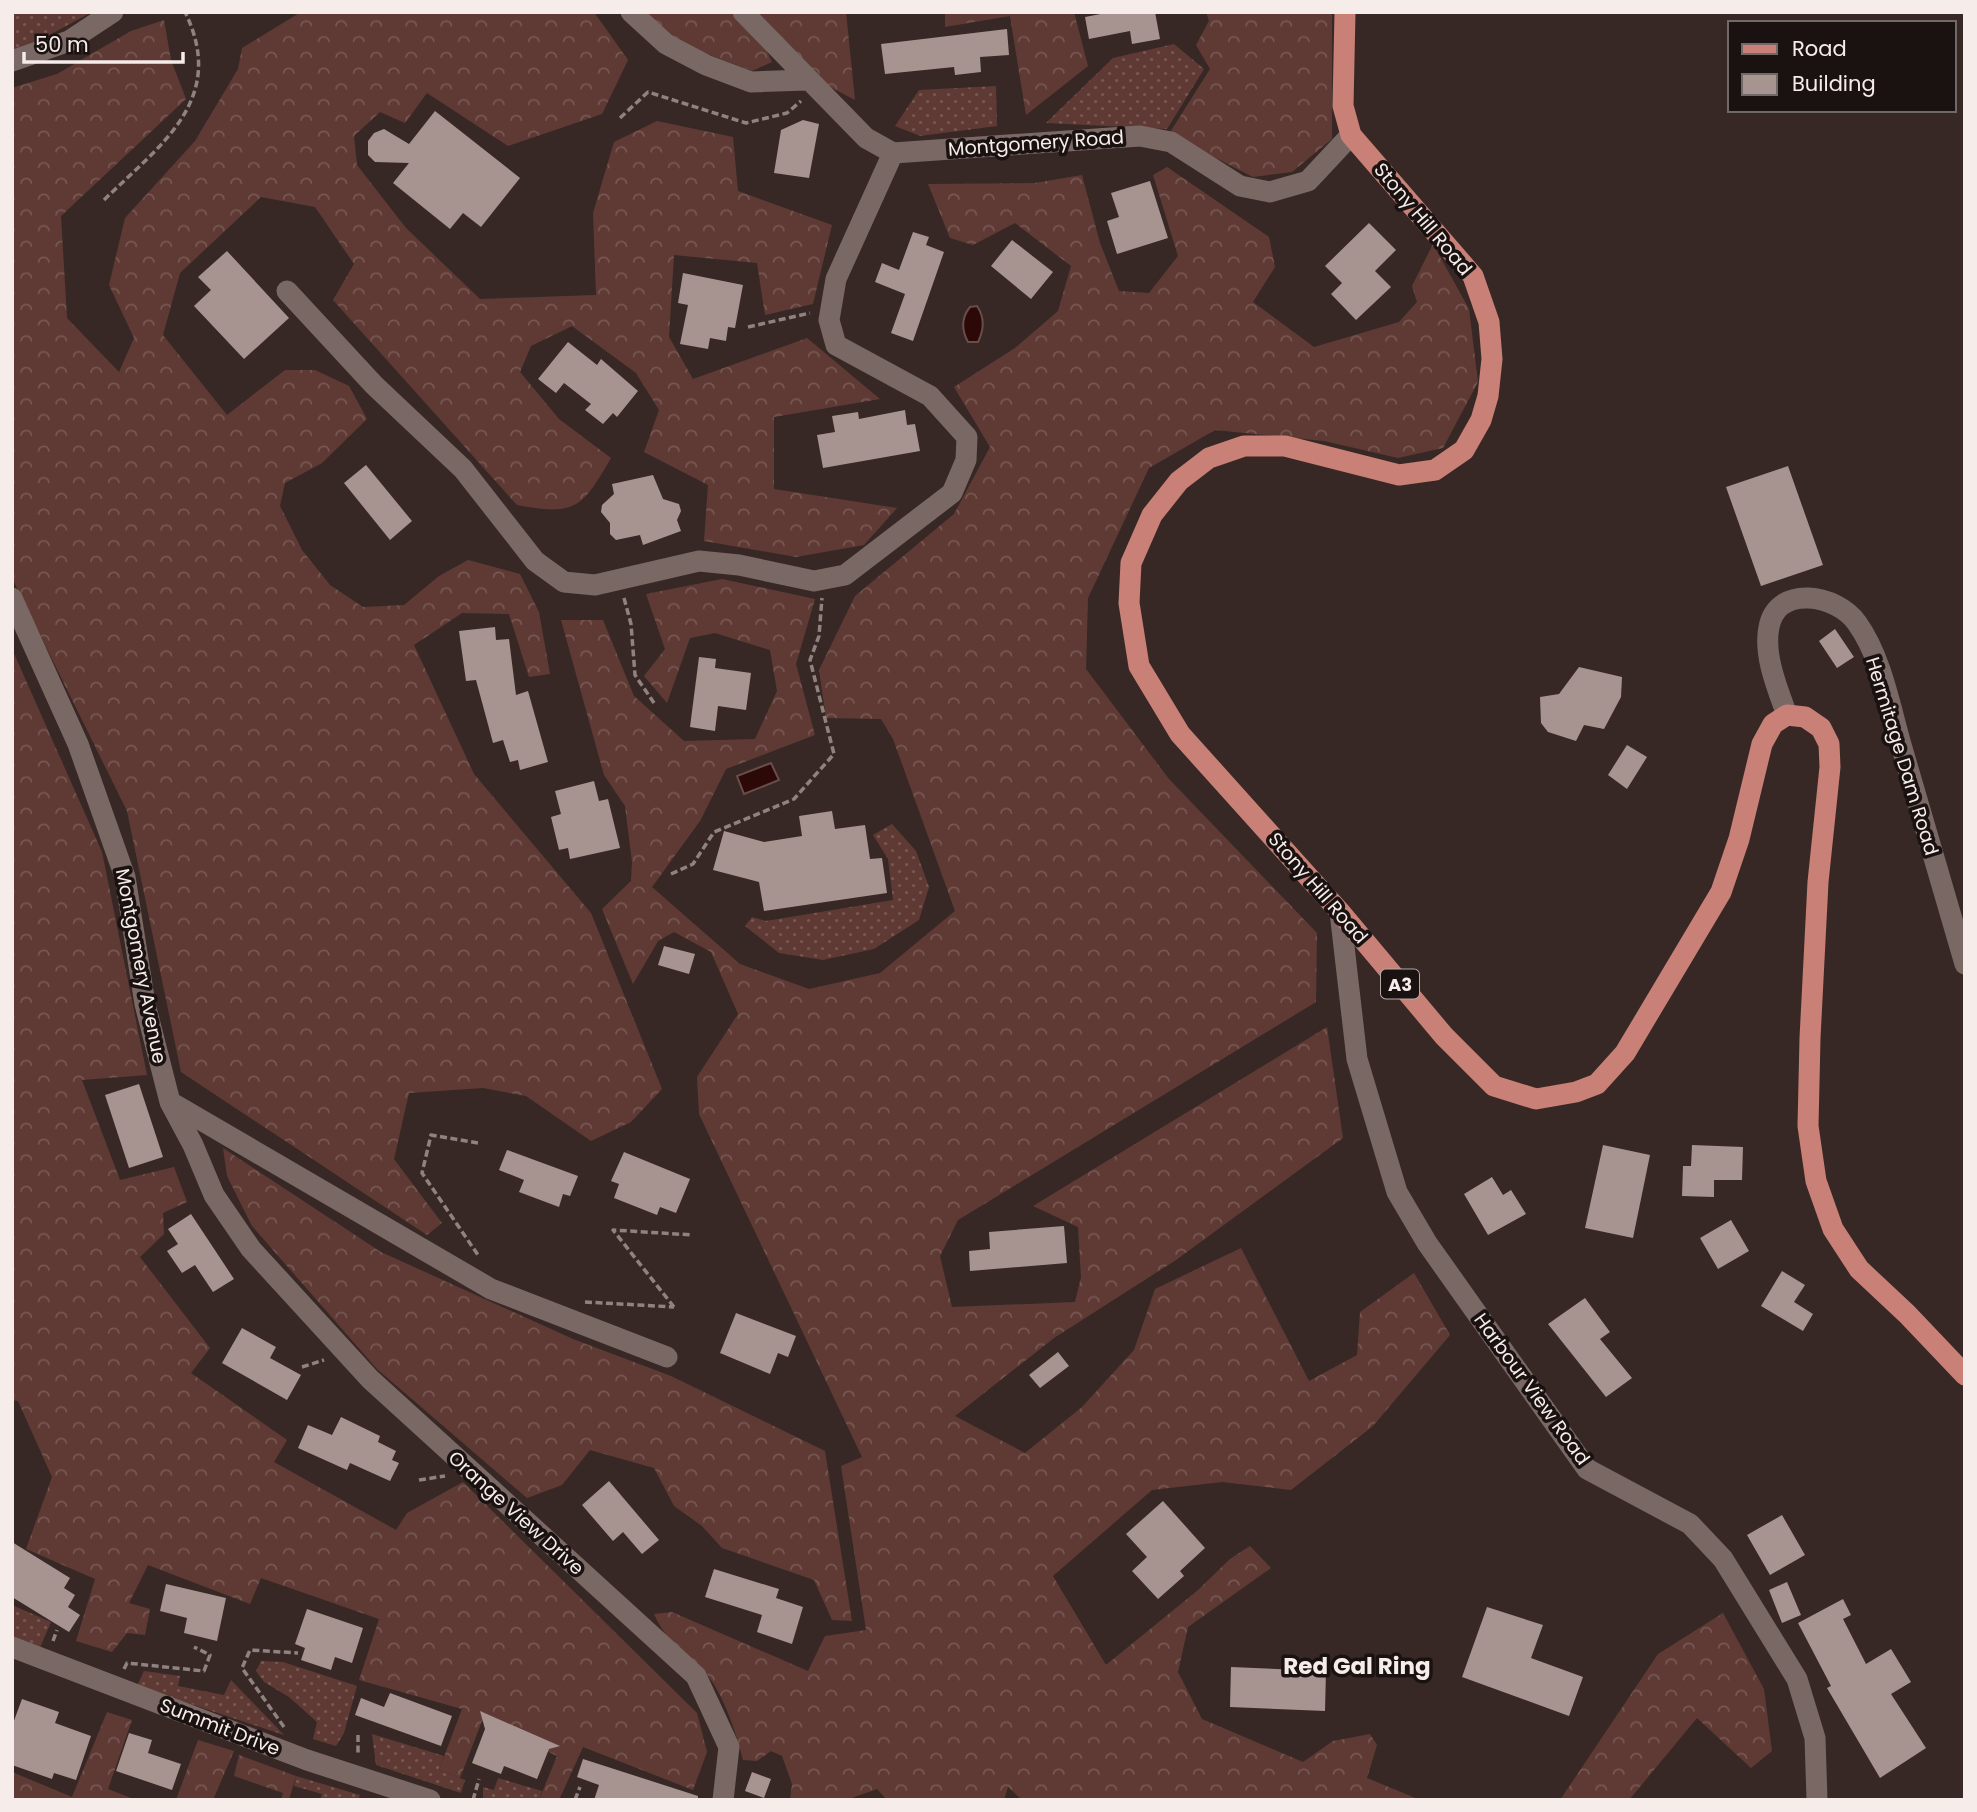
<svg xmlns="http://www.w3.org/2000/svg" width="1977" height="1812" viewBox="0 0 1977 1812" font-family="Poppins,sans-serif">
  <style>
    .grass { fill: url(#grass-dots) }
    .forest { fill: url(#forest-crowns) }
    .water { fill: #2c0907; stroke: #694d4b; stroke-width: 2 }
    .building { fill: #a79491 }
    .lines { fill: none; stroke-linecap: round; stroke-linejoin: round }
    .path { stroke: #8f827f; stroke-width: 3.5; stroke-dasharray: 7 3.5; stroke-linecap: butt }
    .minor { stroke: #7a6865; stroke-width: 21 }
    .major { stroke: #c98077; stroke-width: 21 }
    .labels { text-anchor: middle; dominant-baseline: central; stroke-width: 7; stroke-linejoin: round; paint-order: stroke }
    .shield { fill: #191211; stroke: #b4aba9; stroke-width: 2 }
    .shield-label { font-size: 18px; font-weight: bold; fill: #f6ecea }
    .street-label { font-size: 19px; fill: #f6ecea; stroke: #191211 }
    .quarter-label { font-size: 23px; font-weight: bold; fill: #f6ecea; stroke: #191211 }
  </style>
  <defs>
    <pattern id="grass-dots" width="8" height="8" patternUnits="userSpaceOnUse" patternTransform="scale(1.75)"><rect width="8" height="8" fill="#5f3a35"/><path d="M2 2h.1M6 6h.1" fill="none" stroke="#775752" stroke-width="1.8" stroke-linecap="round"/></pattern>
    <pattern id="forest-crowns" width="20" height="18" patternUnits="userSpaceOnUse" patternTransform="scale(1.75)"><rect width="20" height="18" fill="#5f3a35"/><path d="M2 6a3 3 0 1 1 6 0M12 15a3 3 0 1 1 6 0" fill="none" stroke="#775752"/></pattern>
  </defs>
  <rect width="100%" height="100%" fill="#372825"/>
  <path class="grass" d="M12 12H92L16 53 12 49Z
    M1174 44 1204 69 1167 129 1046 123 1113 58Z
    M996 86 997 126 920 136 895 126 919 90Z
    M892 824 916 851 929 887 919 920 874 949 823 960 779 953 745 926 752 917 766 921 893 900 888 859 873 835Z
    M12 1605 51 1622 39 1650 12 1638Z
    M261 1661 283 1662 357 1686 344 1733 336 1746 313 1739 317 1722 289 1697 264 1682 256 1671Z
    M144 1671 180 1676 178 1686 224 1695 231 1680 284 1735 137 1686Z
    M372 1734 444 1756 439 1770 465 1780 461 1793 376 1765Z
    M296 1776 360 1795 358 1800H320L322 1794 294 1786Z
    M498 1778 542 1791 539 1800H483V1787L494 1790Z"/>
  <path class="forest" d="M301 12H594L628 60 602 114 508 146 427 93 405 123 380 112 354 136 357 165 406 228 480 299 596 295 593 213 614 142 657 121 733 137 738 191 832 225 813 304 765 315 757 263 674 255 669 337 693 379 807 338 880 399 774 417V489L897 508 864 545 796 557 704 541 708 485 644 452 659 410 636 373 572 326 531 346 520 372 559 419 611 458C582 508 576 516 517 505L333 300 354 264 315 207 261 197 180 273 163 335 227 415 285 370H315L349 386 367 419 322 463 285 483 280 506 302 550 330 585 363 607 404 605 439 576 468 560 520 574 539 612 550 674 529 677 509 614 462 613 414 645 474 774 591 913 662 1089 631 1122 591 1141 526 1096 483 1088 409 1093 394 1159 442 1223 427 1235 181 1072 127 811 12 578V88L57 74 131 31 164 20 171 60 186 99 61 216 67 318 119 372 134 338 109 285 125 218 195 141 238 69 242 48Z
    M643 12H730L764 45 772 62 752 71C717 57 667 43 643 12Z
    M756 12H846L855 100 819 81Z
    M945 12H1074L1088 66 1026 115 1010 16 945 27Z
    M1206 12H1332V139L1292 172 1253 177 1169 134 1210 69 1196 45 1209 21Z
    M1167 167 1269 237 1275 267 1253 302 1314 347 1399 322 1417 302 1412 286 1433 244 1469 309 1478 382 1443 448 1398 458 1324 441 1215 430 1149 468 1088 598 1086 669 1169 779 1317 933 1316 1002 958 1220 940 1256 952 1307 1075 1302 1081 1277 1078 1227 1033 1206 1327 1027 1343 1138 1176 1260 1054 1338 955 1416 1025 1453 1082 1407 1134 1350 1155 1289 1241 1248 1309 1381 1357 1355 1360 1312 1414 1273 1450 1335 1373 1426 1291 1490 1222 1482 1152 1490 1053 1576 1106 1665 1198 1590 1230 1559 1250 1546 1271 1568 1188 1627 1178 1672 1202 1719 1303 1762 1333 1741 1370 1734 1377 1745 1367 1778 1420 1800H1022L1008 1787 1004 1800H887L877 1789 846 1800H790L792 1784 782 1756 771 1751 757 1761 743 1760C736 1732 723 1692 704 1671 683 1648 668 1645 654 1614L672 1612 808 1671 825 1636 866 1630 841 1466 862 1457 699 1114 697 1077 738 1014 711 952 674 932 658 941 633 984 602 909 631 881 632 862 625 806 604 775 561 620H603L634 696 684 741 755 739 777 691 770 650 715 633 690 638 667 703 644 676 665 649 646 594 722 579 815 599 796 664 815 735 726 769 700 821 652 887 740 964 809 989 880 973 955 911 893 739 881 719 826 718 819 670 855 596 954 514 990 447 954 387 1015 348 1058 311 1071 266 1015 223 973 245 950 238 928 184 1035 183 1082 175 1100 243 1119 291 1149 293 1178 256 1153 175Z
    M12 649 102 852 147 1075 82 1080 120 1180 174 1167 187 1202 163 1213 164 1234 140 1257 210 1348 191 1373 287 1440 274 1462 396 1530 407 1513 463 1482 697 1713 707 1752 693 1790 583 1747 559 1800H539L557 1756 482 1721 460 1778 439 1770 462 1709 359 1680 379 1619 261 1578 250 1604 148 1565 129 1603 150 1609 145 1635 127 1633 112 1652 76 1641 95 1579 26 1549 52 1477 18 1401 12 1400Z
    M223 1148 381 1252 573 1339 671 1376 825 1451 852 1621 832 1620 814 1580 722 1548 702 1526 674 1506 654 1468 590 1450 562 1485 527 1498 377 1369 252 1226 227 1176Z
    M1723 1613 1764 1689 1772 1751 1751 1768 1697 1718 1629 1800H1560L1658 1654Z
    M107 1712 132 1720 108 1789 136 1800H12V1772L72 1797Z
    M198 1740 234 1751 213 1800H176Z
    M239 1755 296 1776 289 1800H281L283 1793 234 1776Z"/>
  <path class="water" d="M977 306C985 318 984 329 978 342H968C961 329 961 318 970 307Z
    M771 763 779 780 744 794 737 776Z"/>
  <path class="building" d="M1111 12H1155L1160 39 1132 44 1130 31 1089 39 1085 17Z
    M1007 29 1009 55 980 57 981 72 955 75 954 67 885 74 881 44Z
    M435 111 520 178 481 227 463 213 450 229 393 183 409 163 375 162 368 155V141L374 133 384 129 409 144Z
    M803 120 819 124 809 178 774 173 781 130Z
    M1150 181 1168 238 1117 254 1107 221 1119 217 1111 193Z
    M1369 223 1396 250 1375 271 1391 287 1356 320 1331 294 1342 283 1325 266Z
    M913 232 929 237 926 245 944 252 913 341 891 333 905 294 875 282 882 263 899 270Z
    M1012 240 1053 272 1031 299 991 266Z
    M227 251 289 318 244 359 194 306 211 290 198 277Z
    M683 273 743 285 735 328 728 327 726 341 710 338 708 349 680 344 688 305 678 303Z
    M568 342 597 365 601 359 638 391 617 417 613 413 603 424 585 410 591 404 564 383 556 393 538 379Z
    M905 410 907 425 915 424 920 451 823 468 817 435 835 432 832 416 858 412 859 419Z
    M366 465 412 521 390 540 344 483Z
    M1788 466 1823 565 1761 586 1726 487Z
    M653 475 663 499 679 504 681 511 677 520 681 531 643 545 640 535 616 540 610 534V523L601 512 602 505 614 494 612 484Z
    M495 627 496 640 509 639 516 695 528 691 548 762 520 770 518 760 510 762 503 740 493 743 476 680 466 681 459 631Z
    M1835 629 1854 657 1837 668 1819 641Z
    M699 657 716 659 715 668 751 673 746 710 718 706 715 731 690 727Z
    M1579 667 1622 677 1621 697 1604 729 1584 725 1576 741 1548 732 1541 723 1540 697 1559 694Z
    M1627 745 1647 757 1627 789 1608 775Z
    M594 781 599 801 608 799 620 848 570 859 568 848 559 850 551 817 561 814 555 791Z
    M832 811 835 829 865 825 870 859 882 858 887 893 764 911 759 882 713 870 724 831 764 842 802 836 799 816Z
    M664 946 695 954 689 974 658 965Z
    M139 1084 163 1157 129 1168 105 1095Z
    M1603 1145 1650 1155 1633 1238 1585 1228Z
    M1692 1145 1743 1147 1742 1180H1714V1197L1682 1196 1683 1166H1691Z
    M507 1150 578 1176 570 1196 563 1194 559 1207 519 1192 524 1180 499 1170Z
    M624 1152 690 1179 676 1213 660 1207 657 1215 614 1198 619 1184 611 1181Z
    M1492 1177 1503 1195 1511 1190 1526 1214 1488 1235 1464 1194Z
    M191 1214 234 1279 213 1292 195 1265 182 1273 167 1251 178 1244 168 1229Z
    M1731 1220 1749 1251 1718 1269 1700 1238Z
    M1064 1226 1067 1263 970 1271 969 1251 990 1249 989 1232Z
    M1782 1271 1805 1285 1794 1302 1813 1314 1803 1331 1761 1306Z
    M1585 1298 1610 1332 1600 1339 1632 1378 1606 1397 1548 1324Z
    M736 1313 796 1336 788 1357 778 1353 770 1374 720 1353Z
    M242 1328 276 1347 270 1358 301 1375 287 1400 222 1363Z
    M1058 1352 1069 1366 1040 1388 1029 1375Z
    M341 1417 380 1436 378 1442 396 1451 392 1460 399 1463 390 1481 350 1463 347 1470 298 1448 308 1425 332 1435Z
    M609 1481 659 1540 642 1554 623 1532 613 1541 582 1505Z
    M1163 1501 1205 1548 1180 1571 1184 1576 1158 1599 1132 1571 1147 1557 1126 1534Z
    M1782 1515 1805 1555 1770 1575 1747 1535Z
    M12 1542 70 1578 64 1588 75 1595 68 1607 80 1615 69 1632 12 1597Z
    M714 1569 779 1589 776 1598 803 1607 792 1644 757 1632 762 1615 705 1597Z
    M1787 1582 1801 1615 1782 1623 1769 1590Z
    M166 1584 226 1598 217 1641 184 1633 187 1618 160 1611Z
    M1843 1599 1851 1615 1843 1619 1866 1664 1891 1649 1911 1682 1891 1694 1926 1748 1880 1778 1827 1688 1831 1686 1798 1623Z
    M1487 1607 1543 1625 1531 1658 1583 1677 1569 1716 1462 1677Z
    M307 1609 363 1628 352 1663 335 1657 331 1670 301 1660 305 1648 295 1644Z
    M1231 1667 1326 1671 1325 1711 1230 1707Z
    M390 1693 452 1716 441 1746 355 1715 361 1698 384 1707Z
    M22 1699 59 1712 55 1723 91 1736 76 1780 54 1773 52 1779 12 1765V1726Z
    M480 1711 560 1746 549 1749 537 1779 504 1766 501 1774 472 1763 485 1729Z
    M129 1733 152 1740 148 1753 181 1764 172 1790 116 1771Z
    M583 1759 698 1796V1800H594L599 1785 577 1777Z
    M752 1772 771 1779 764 1798 745 1791Z"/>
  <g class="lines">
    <path class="path" d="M620 118 648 92 746 123 787 113 801 101
      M104 200C160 145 228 100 185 12
      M748 327 810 313
      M624 598 631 624 635 675 656 706
      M671 874 693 864 714 832 794 799 834 754 810 660 819 636 822 598
      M478 1143 431 1135 422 1173 478 1255
      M585 1302 674 1307
      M674 1307 613 1230 693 1235
      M302 1367 324 1360
      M419 1480 445 1476
      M53 1641 57 1630
      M124 1669 127 1663 204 1671 210 1655 194 1647
      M284 1727 242 1668 250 1650 298 1653
      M358 1735V1754
      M473 1800 479 1779
      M575 1800 580 1787"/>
    <path class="minor" d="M631 12 666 44 706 65 751 82 807 80
      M743 12 866 138 893 153 1140 136 1171 142 1240 186 1270 192 1308 181 1351 135
      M12 61 69 41 113 12
      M287 291 374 385 463 469 535 561 564 582 595 585 699 561 739 565 814 581 845 575 952 493 966 460 967 437 930 396 836 345 829 320 836 279 893 153
      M12 598 78 744 125 877 145 1004 170 1102 193 1145 214 1195 251 1249 370 1379 696 1676 729 1747 723 1800
      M1787 715C1778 690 1763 655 1769 627 1777 584 1837 594 1857 623 1882 658 1890 707 1902 748 1923 820 1944 892 1965 964
      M1340 912 1357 1059 1397 1192 1427 1243 1587 1469 1690 1524 1723 1559 1797 1679 1815 1738 1817 1800
      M172 1103 491 1289 667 1357
      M12 1647 307 1760 430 1800"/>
    <path class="major" d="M1345 12 1343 106 1351 135 1473 276 1489 322 1492 359 1488 396 1481 420 1464 450 1435 470 1399 475 1285 446H1244L1209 458 1179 481 1152 515 1131 563 1129 603 1139 666 1180 734 1340 912 1444 1036 1494 1086 1536 1099 1576 1092 1597 1084 1625 1053 1721 892 1739 839 1762 744 1773 724 1787 715 1805 717 1821 728 1829 744 1830 767 1818 882 1810 1038 1808 1126 1816 1181 1833 1229 1859 1269 1907 1314 1965 1375"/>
  </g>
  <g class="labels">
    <rect class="shield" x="1381" y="969.5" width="38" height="29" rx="5"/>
    <g class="shield-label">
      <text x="1400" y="984">A3</text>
    </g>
    <g class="street-label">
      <text transform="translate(1036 143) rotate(-4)">Montgomery Road</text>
      <text transform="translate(1423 219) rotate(50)">Stony Hill Road</text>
      <text transform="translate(1902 756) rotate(73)">Hermitage Dam Road</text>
      <text transform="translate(1318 888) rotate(49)">Stony Hill Road</text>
      <text transform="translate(141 966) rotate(79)">Montgomery Avenue</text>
      <text transform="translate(1532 1389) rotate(54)">Harbour View Road</text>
      <text transform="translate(516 1513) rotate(42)">Orange View Drive</text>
      <text transform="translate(220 1727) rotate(21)">Summit Drive</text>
    </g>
    <g class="quarter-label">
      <text x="1357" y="1666">Red Gal Ring</text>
    </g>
  </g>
  <rect width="1977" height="1812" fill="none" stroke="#f6ecea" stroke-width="28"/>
  <rect x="1728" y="21" width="228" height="91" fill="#191211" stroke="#716968" stroke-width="2"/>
  <rect x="1742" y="44" width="35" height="10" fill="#c98077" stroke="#716968" stroke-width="2"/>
  <text x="1792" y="56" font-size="21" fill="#f6ecea">Road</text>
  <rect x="1742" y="74" width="35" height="21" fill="#a79491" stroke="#716968" stroke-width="2"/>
  <text x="1792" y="91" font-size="21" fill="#f6ecea">Building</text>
  <path d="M24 52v10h159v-10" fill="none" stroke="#f6ecea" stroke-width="3.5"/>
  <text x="35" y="52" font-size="21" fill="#f6ecea" stroke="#191211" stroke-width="5" paint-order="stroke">50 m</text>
</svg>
